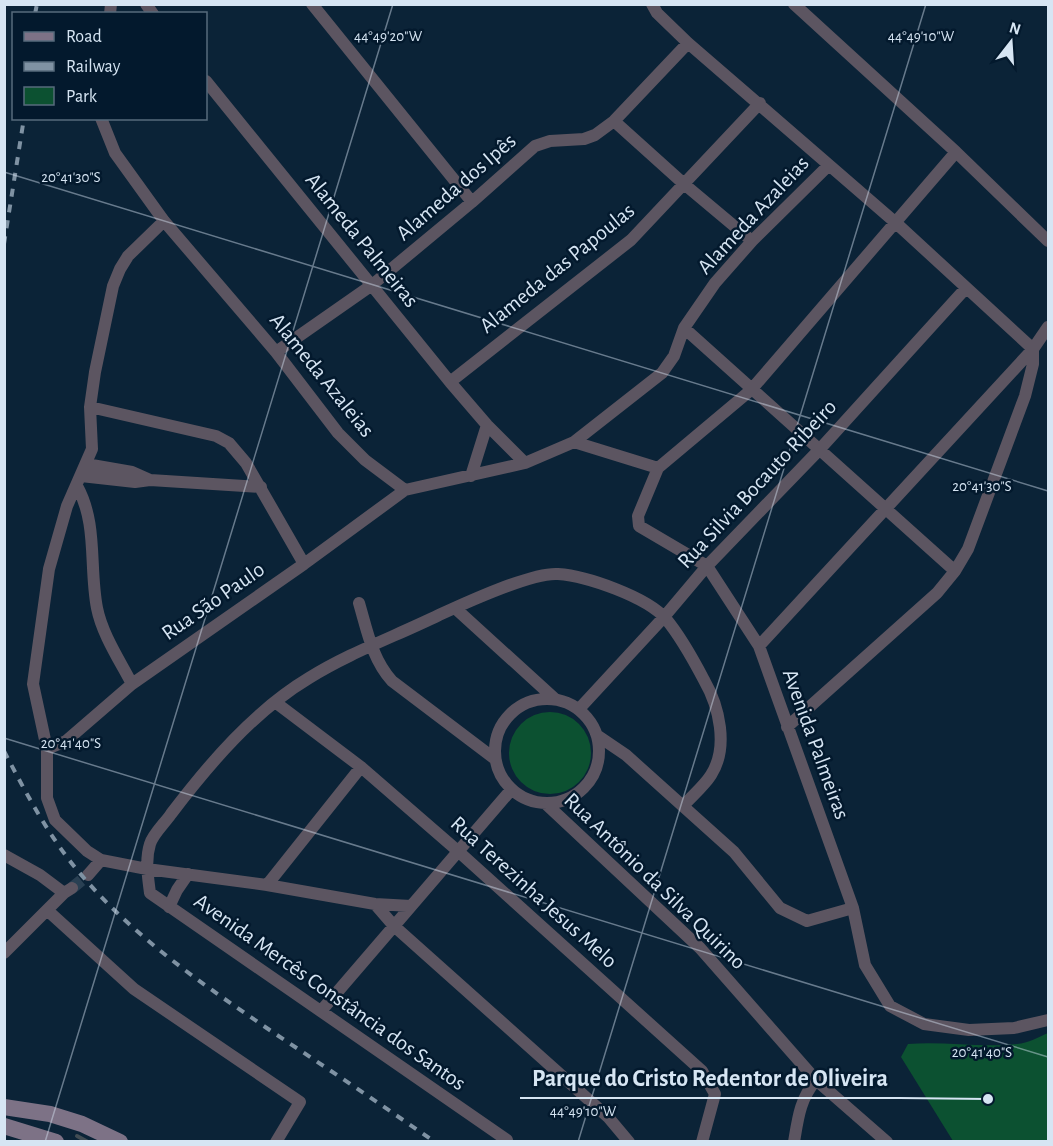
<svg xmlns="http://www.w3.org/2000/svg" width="1053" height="1146" viewBox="0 0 1053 1146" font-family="'Alegreya Sans',sans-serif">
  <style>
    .green { fill: #0c5131 }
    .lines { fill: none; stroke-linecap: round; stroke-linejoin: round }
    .stream { stroke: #414c53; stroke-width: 4 }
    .minor-tunnel { stroke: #294053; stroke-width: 12; stroke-dasharray: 12 6; stroke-linecap: butt }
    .minor { stroke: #5c5561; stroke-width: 12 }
    .secondary { stroke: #7d7286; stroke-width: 16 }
    .rail { stroke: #7f92a3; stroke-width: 4; stroke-dasharray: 8 8; stroke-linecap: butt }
    .ticks { fill: none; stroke: #d6e5f3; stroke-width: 1.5; stroke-opacity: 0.45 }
    .labels { text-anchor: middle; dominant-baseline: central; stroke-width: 5; stroke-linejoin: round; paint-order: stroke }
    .street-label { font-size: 22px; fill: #d6e5f3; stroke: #03192d }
    .ticks-label { font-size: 15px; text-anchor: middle; fill: #d6e5f3; stroke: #03192d; stroke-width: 5; stroke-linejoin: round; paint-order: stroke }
    .leader { fill: none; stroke: #d6e5f3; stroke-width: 2 }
    .callout-dot { fill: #d6e5f3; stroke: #03192d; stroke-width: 2 }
    .callout-label { font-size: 24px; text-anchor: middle; font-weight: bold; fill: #d6e5f3; stroke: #03192d; stroke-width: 5; stroke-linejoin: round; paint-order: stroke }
  </style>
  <rect width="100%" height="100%" fill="#0b2337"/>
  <path class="green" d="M509 753a41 41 0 1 1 82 0a41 41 0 1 1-82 0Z
    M1048 1033V1141H953L901 1057 908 1044C944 1041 980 1048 1017 1044 1028 1043 1039 1037 1048 1033Z"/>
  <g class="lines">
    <path class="stream" d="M77 1136 88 1142"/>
    <path class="minor-tunnel" d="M72 888 88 875"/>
    <path class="minor" d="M146 4 153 14
      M312 4 472 202
      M652 4 657 13 688 43 896 223 1033 349V364L1025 396 968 549 955 571 937 593 787 727
      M794 4 956 152 1048 241
      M110 14 111 4
      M206 81 450 382 487 425 525 463
      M101 118 115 153 164 221 276 352 338 433 365 460 405 490 525 463 574 442 662 373 674 356 684 328 715 283 752 241 829 165
      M614 121 684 184 752 241
      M164 221 128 256 120 269 113 286 95 372 90 407 92 449 67 506 49 569 33 684 47 749V798L55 820 87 851 101 860 147 869 267 885 375 904 411 906
      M684 328 955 571
      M276 352 372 285 472 202 535 146 550 141 584 139 595 135 614 121 688 43
      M450 382 631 240 760 103
      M90 407 216 436 229 443 246 463 304 564
      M574 442 658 468 638 516 639 526 707 566 759 646 853 908 865 965 890 1006 924 1024 969 1030 1014 1028 1048 1020
      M86 464 132 472 150 480
      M658 468 751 390 956 152
      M81 476 135 482 150 480 261 487
      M471 476 487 425
      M77 486C98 524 89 567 97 608 102 634 120 661 132 684
      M359 603C367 630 372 659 392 681L495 759
      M455 608 555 699
      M759 646 1033 349 1048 327
      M495 751a52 52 0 1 1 104 0a52 52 0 1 1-104 0Z
      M275 702 361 767 459 852 702 1071 715 1094 702 1142
      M579 709 664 617 707 566 820 449 966 288
      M598 736 626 755 734 852 780 908 807 921 853 908
      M47 749 66 741 132 684 304 564 405 490
      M545 803 700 948 816 1080 887 1142
      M4 855 40 875 64 893
      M88 875 101 860
      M267 885 361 767
      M375 904 394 926 608 1117 629 1142
      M169 907 177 890 188 874
      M47 910 134 989 300 1102 276 1142
      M4 953 64 893 72 888
      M321 1011 511 790
      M507 1140 150 893C148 877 145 860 150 844 153 834 165 823 171 814 209 764 254 711 309 678 349 653 396 636 439 615 465 603 532 572 558 574 587 576 647 597 666 619 681 637 693 659 704 680 719 706 729 747 711 775 704 786 693 795 684 805
      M794 1142C798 1118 800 1099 816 1080"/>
    <path class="secondary" d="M4 1107 50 1114 82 1124 120 1142
      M4 1126 56 1142"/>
    <path class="rail" d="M35 14 37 4
      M4 244 24 118
      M4 751C26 793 48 835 78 871 134 938 205 986 277 1035 330 1070 383 1106 435 1142"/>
  </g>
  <path class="ticks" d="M4 172 1048 491M4 738 1048 1057M45 1142 393 4M578 1142 926 4"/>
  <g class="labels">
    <g class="street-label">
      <text transform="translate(456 187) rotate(-41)">Alameda dos Ipês</text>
      <text transform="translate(753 215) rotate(-47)">Alameda Azaleias</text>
      <text transform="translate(362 240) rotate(51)">Alameda Palmeiras</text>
      <text transform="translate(557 268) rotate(-39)">Alameda das Papoulas</text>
      <text transform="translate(322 375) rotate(51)">Alameda Azaleias</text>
      <text transform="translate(757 484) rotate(-47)">Rua Silvia Bocauto Ribeiro</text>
      <text transform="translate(213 601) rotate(-35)">Rua São Paulo</text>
      <text transform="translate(816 744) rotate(70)">Avenida Palmeiras</text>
      <text transform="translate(655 881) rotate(44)">Rua Antônio da Silva Quirino</text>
      <text transform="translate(534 892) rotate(42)">Rua Terezinha Jesus Melo</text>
      <text transform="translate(330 992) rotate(35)">Avenida Mercês Constância dos Santos</text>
    </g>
  </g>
  <g class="ticks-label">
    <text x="388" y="41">44°49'20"W</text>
    <text x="921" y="41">44°49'10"W</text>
    <text x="71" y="182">20°41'30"S</text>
    <text x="982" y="491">20°41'30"S</text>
    <text x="71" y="748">20°41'40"S</text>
    <text x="982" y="1057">20°41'40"S</text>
    <text x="583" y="1116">44°49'10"W</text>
  </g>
  <path class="leader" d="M988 1099L900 1098H520"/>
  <circle class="callout-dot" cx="988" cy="1099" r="6"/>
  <g class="callout-label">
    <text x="710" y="1086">Parque do Cristo Redentor de Oliveira</text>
  </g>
  <rect width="1053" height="1146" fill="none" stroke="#d6e5f3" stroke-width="12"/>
  <rect x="12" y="12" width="195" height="108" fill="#03192d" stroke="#576b7c" stroke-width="1.5"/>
  <rect x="24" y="32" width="30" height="9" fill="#7d7286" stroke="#576b7c" stroke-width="1.5"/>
  <text x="66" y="42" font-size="18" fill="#d6e5f3">Road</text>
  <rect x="24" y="62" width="30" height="9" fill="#7f92a3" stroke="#576b7c" stroke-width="1.5"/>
  <text x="66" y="72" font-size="18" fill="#d6e5f3">Railway</text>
  <rect x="24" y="87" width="30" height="18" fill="#0c5131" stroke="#576b7c" stroke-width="1.5"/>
  <text x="66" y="102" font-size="18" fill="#d6e5f3">Park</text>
  <g transform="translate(1011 42) rotate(17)" stroke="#03192d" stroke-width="4.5" paint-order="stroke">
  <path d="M0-4.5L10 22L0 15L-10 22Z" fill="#d6e5f3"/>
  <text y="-9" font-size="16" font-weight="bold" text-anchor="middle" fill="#d6e5f3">N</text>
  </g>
</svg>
